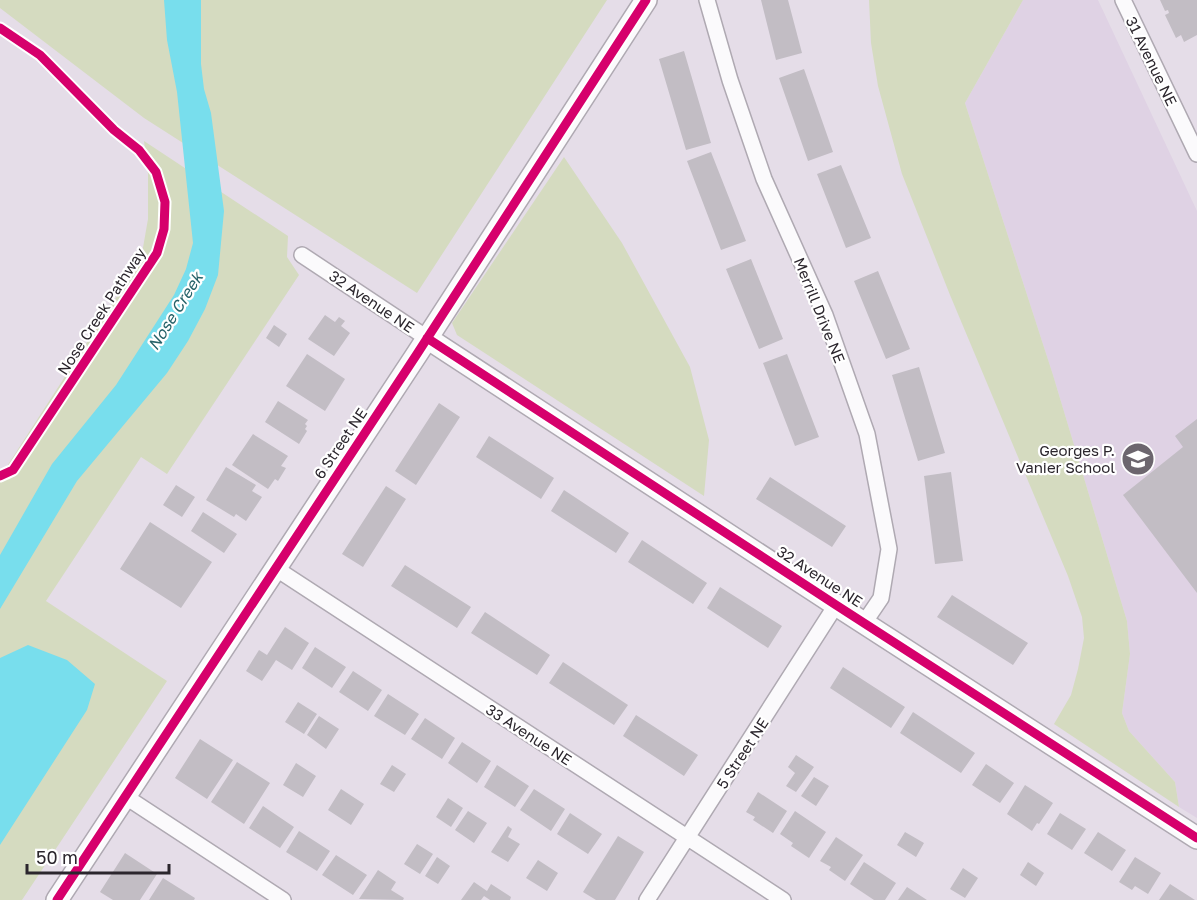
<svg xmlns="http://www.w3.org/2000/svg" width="1197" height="900" viewBox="0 0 1197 900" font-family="'Golos Text',sans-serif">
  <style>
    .built { fill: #dfd2e4 }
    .green { fill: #d5dbc0 }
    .water { fill: #78deed }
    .building { fill: #c2bdc4 }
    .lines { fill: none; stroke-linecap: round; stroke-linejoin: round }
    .street-casing { stroke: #afa9b2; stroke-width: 18 }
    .secondary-casing { stroke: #afa9b2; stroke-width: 24 }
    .street { stroke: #fbfafc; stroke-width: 15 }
    .secondary { stroke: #fbfafc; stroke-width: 21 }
    .cycleway-casing { stroke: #fff; stroke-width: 13 }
    .cycleway { stroke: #d6006c; stroke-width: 9 }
    .labels { text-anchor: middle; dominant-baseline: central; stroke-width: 4.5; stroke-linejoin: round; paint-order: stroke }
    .street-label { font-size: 15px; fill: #2b262d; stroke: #fff }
    .poi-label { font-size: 15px; fill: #2b262d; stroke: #fff; text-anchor: end }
    .water-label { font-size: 16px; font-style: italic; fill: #266269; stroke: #fff }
  </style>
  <rect width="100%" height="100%" fill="#e5dde8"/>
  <path class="built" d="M1023 0H1098L1197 211V818L1179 807 1175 782 1129 731 1122 713 1130 654 1127 621 1053 375 965 103Z"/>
  <path class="green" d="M0 0H607L417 293 144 118 0 8Z
    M869 0H1023L965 103 1053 375 1127 621 1130 654 1122 713 1129 731 1175 782 1179 807 1054 724 1071 695 1078 669 1084 638 1082 617 1068 576 950 295 902 174 878 86 871 43Z
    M144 141 288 236 287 257 299 275 167 474 141 457 46 601 167 681 22 900H0V477L141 259 148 219V174Z
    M564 157 622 243 690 367 709 440 704 496 457 335 452 323Z"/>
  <path class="water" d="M164 0H201V64L204 89 211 113 224 211 218 275 205 309 188 341 167 373 77 481 0 609V555L52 464 116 385 174 295 186 269 193 243 177 92 167 40Z
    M28 645 67 660 95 684 87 710 0 845V658Z"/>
  <path class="building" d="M761 0H788L802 53 776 60Z
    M1160 0H1197V35L1184 42 1181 35 1176 38 1165 15 1169 13 1168 10 1165 11Z
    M684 51 711 143 686 150 659 59Z
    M804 69 833 152 808 161 779 78Z
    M711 152 746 241 721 250 687 161Z
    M841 165 871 238 846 248 817 174Z
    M751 259 783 339 759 349 726 269Z
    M878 271 910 349 886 359 854 281Z
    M325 315 335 322 339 317 345 321 341 326 350 333 334 356 308 339Z
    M274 325 287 334 279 347 266 338Z
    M307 354 345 379 325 411 286 386Z
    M787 354 819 437 795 446 763 363Z
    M919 367 945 453 918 461 892 375Z
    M278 401 308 420 305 424 307 426 305 429 307 431 299 444 265 422Z
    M439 403 460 417 416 485 395 471Z
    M1197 419V593L1123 495 1183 447 1175 436Z
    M253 434 288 456 281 466 286 468 278 481 275 479 268 489 232 465Z
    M489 436 554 478 541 499 476 457Z
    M226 467 256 485 252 491 262 497 246 521 236 514 234 517 206 500Z
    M951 472 963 561 935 564 924 476Z
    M770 477 846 526 832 547 756 499Z
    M176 485 195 497 182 517 163 505Z
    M386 486 406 499 363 567 342 554Z
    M564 490 629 533 616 553 551 511Z
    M203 512 237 534 224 553 191 531Z
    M150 522 212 562 181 608 120 569Z
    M642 540 707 583 693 604 628 562Z
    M405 565 471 607 457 628 391 586Z
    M720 587 782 626 768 648 707 608Z
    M952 595 1028 643 1013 665 937 617Z
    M485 612 550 655 537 675 471 633Z
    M285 627 309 643 292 670 276 660 262 681 246 671 259 650 267 655Z
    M315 647 346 667 332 688 302 668Z
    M563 662 628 705 614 725 549 683Z
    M843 667 905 707 891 728 830 688Z
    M353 671 382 690 368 711 339 692Z
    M388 694 419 714 405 735 374 716Z
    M298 702 317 714 304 734 285 722Z
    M913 712 975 753 961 773 900 733Z
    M636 715 698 755 684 776 623 736Z
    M319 716 339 729 326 749 307 735Z
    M425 718 455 738 442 759 411 739Z
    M200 739 233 760 207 799 175 778Z
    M462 742 491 761 477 783 448 763Z
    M796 755 814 767 796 792 786 786 795 773 788 767Z
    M237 762 270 783 244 824 211 802Z
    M296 763 316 776 303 797 283 785Z
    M986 764 1014 783 1000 803 972 785Z
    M392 765 406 774 394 792 380 784Z
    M497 765 529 786 515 807 484 787Z
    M814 777 829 786 816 806 801 796Z
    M1025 785 1053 803 1039 824 1037 823 1032 831 1007 814Z
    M341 789 364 804 351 825 328 810Z
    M534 789 565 809 551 831 520 810Z
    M758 792 787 811 773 833 753 820 755 817 746 812Z
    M448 798 463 808 451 827 436 817Z
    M263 806 294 827 280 848 249 828Z
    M468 811 487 823 474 843 455 830Z
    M795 811 826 832 809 858 791 846 793 843 780 834Z
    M570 813 602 834 588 854 557 834Z
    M1060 813 1086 829 1072 850 1047 834Z
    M508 826 512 829 508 837 520 844 508 862 491 852Z
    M299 831 330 851 317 871 286 852Z
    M905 832 924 843 916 857 897 845Z
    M1098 832 1126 850 1112 871 1084 853Z
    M618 836 644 852 615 900H596L583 892Z
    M836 837 863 855 845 881 829 870 831 867 820 861Z
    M417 844 433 854 420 874 404 864Z
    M125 853 157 874 140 900H113L100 892Z
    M336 855 367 875 353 895 322 875Z
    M437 857 450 866 438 884 425 876Z
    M1135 857 1161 873 1148 894 1135 886 1132 890 1119 882Z
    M538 860 558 873 547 891 526 878Z
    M864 862 896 883 885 900H874L850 884Z
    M1028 862 1044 873 1036 886 1020 875Z
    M963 868 978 878 965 898 950 889Z
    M378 870 396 882 391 890 404 898 403 900 359 899Z
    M163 878 195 898 194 900H149Z
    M474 882 487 891 491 884 511 897 510 900H490L484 896 481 900H461Z
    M1170 884 1195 900H1159Z
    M907 887 927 900H898Z"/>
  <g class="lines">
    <g class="street-casing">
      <path id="street" d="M707 0 730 80 764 179 825 315 867 434 889 549 881 598 864 623
        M1123 0 1197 154
        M302 255 427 338
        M275 568 783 900
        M126 797 283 900
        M647 900 836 605"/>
    </g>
    <g class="secondary-casing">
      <path id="secondary" d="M427 338 836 605 1197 838
        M57 900 417 354 646 0"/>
    </g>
    <use href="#street" class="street"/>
    <use href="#secondary" class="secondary"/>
    <g class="cycleway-casing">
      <path id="cycleway" d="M0 28 40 55 114 130 139 150 156 172 165 202 164 229 157 253 13 470 0 476
        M427 338 836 605 1197 838
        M57 900 417 354 646 0"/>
    </g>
    <use href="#cycleway" class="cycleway"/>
  </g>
  <defs>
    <g id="school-disc" transform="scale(1.725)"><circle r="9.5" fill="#6c666e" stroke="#fff"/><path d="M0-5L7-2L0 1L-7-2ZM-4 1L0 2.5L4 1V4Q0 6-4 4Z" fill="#fff"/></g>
  </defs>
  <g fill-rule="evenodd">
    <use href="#school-disc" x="1138" y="459"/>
  </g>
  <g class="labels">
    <g class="street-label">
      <text transform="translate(1152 61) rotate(64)">31 Avenue NE</text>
      <text transform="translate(372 301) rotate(34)">32 Avenue NE</text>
      <text transform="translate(820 310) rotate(68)">Merrill Drive NE</text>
      <text transform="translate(101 311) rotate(-57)">Nose Creek Pathway</text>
      <text transform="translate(340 443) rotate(-56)">6 Street NE</text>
      <text transform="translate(820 576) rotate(33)">32 Avenue NE</text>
      <text transform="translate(529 734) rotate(33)">33 Avenue NE</text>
      <text transform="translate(742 753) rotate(-57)">5 Street NE</text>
    </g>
    <g class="poi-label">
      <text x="1115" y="450">Georges P.<tspan x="1115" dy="17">Vanier School</tspan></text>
    </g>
    <g class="water-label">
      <text transform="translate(175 311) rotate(-58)">Nose Creek</text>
    </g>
  </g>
  <path d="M27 864v9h142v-9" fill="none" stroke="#2b262d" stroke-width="3"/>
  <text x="36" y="864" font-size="18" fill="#2b262d" stroke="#ffffff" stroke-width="4.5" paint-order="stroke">50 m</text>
</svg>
